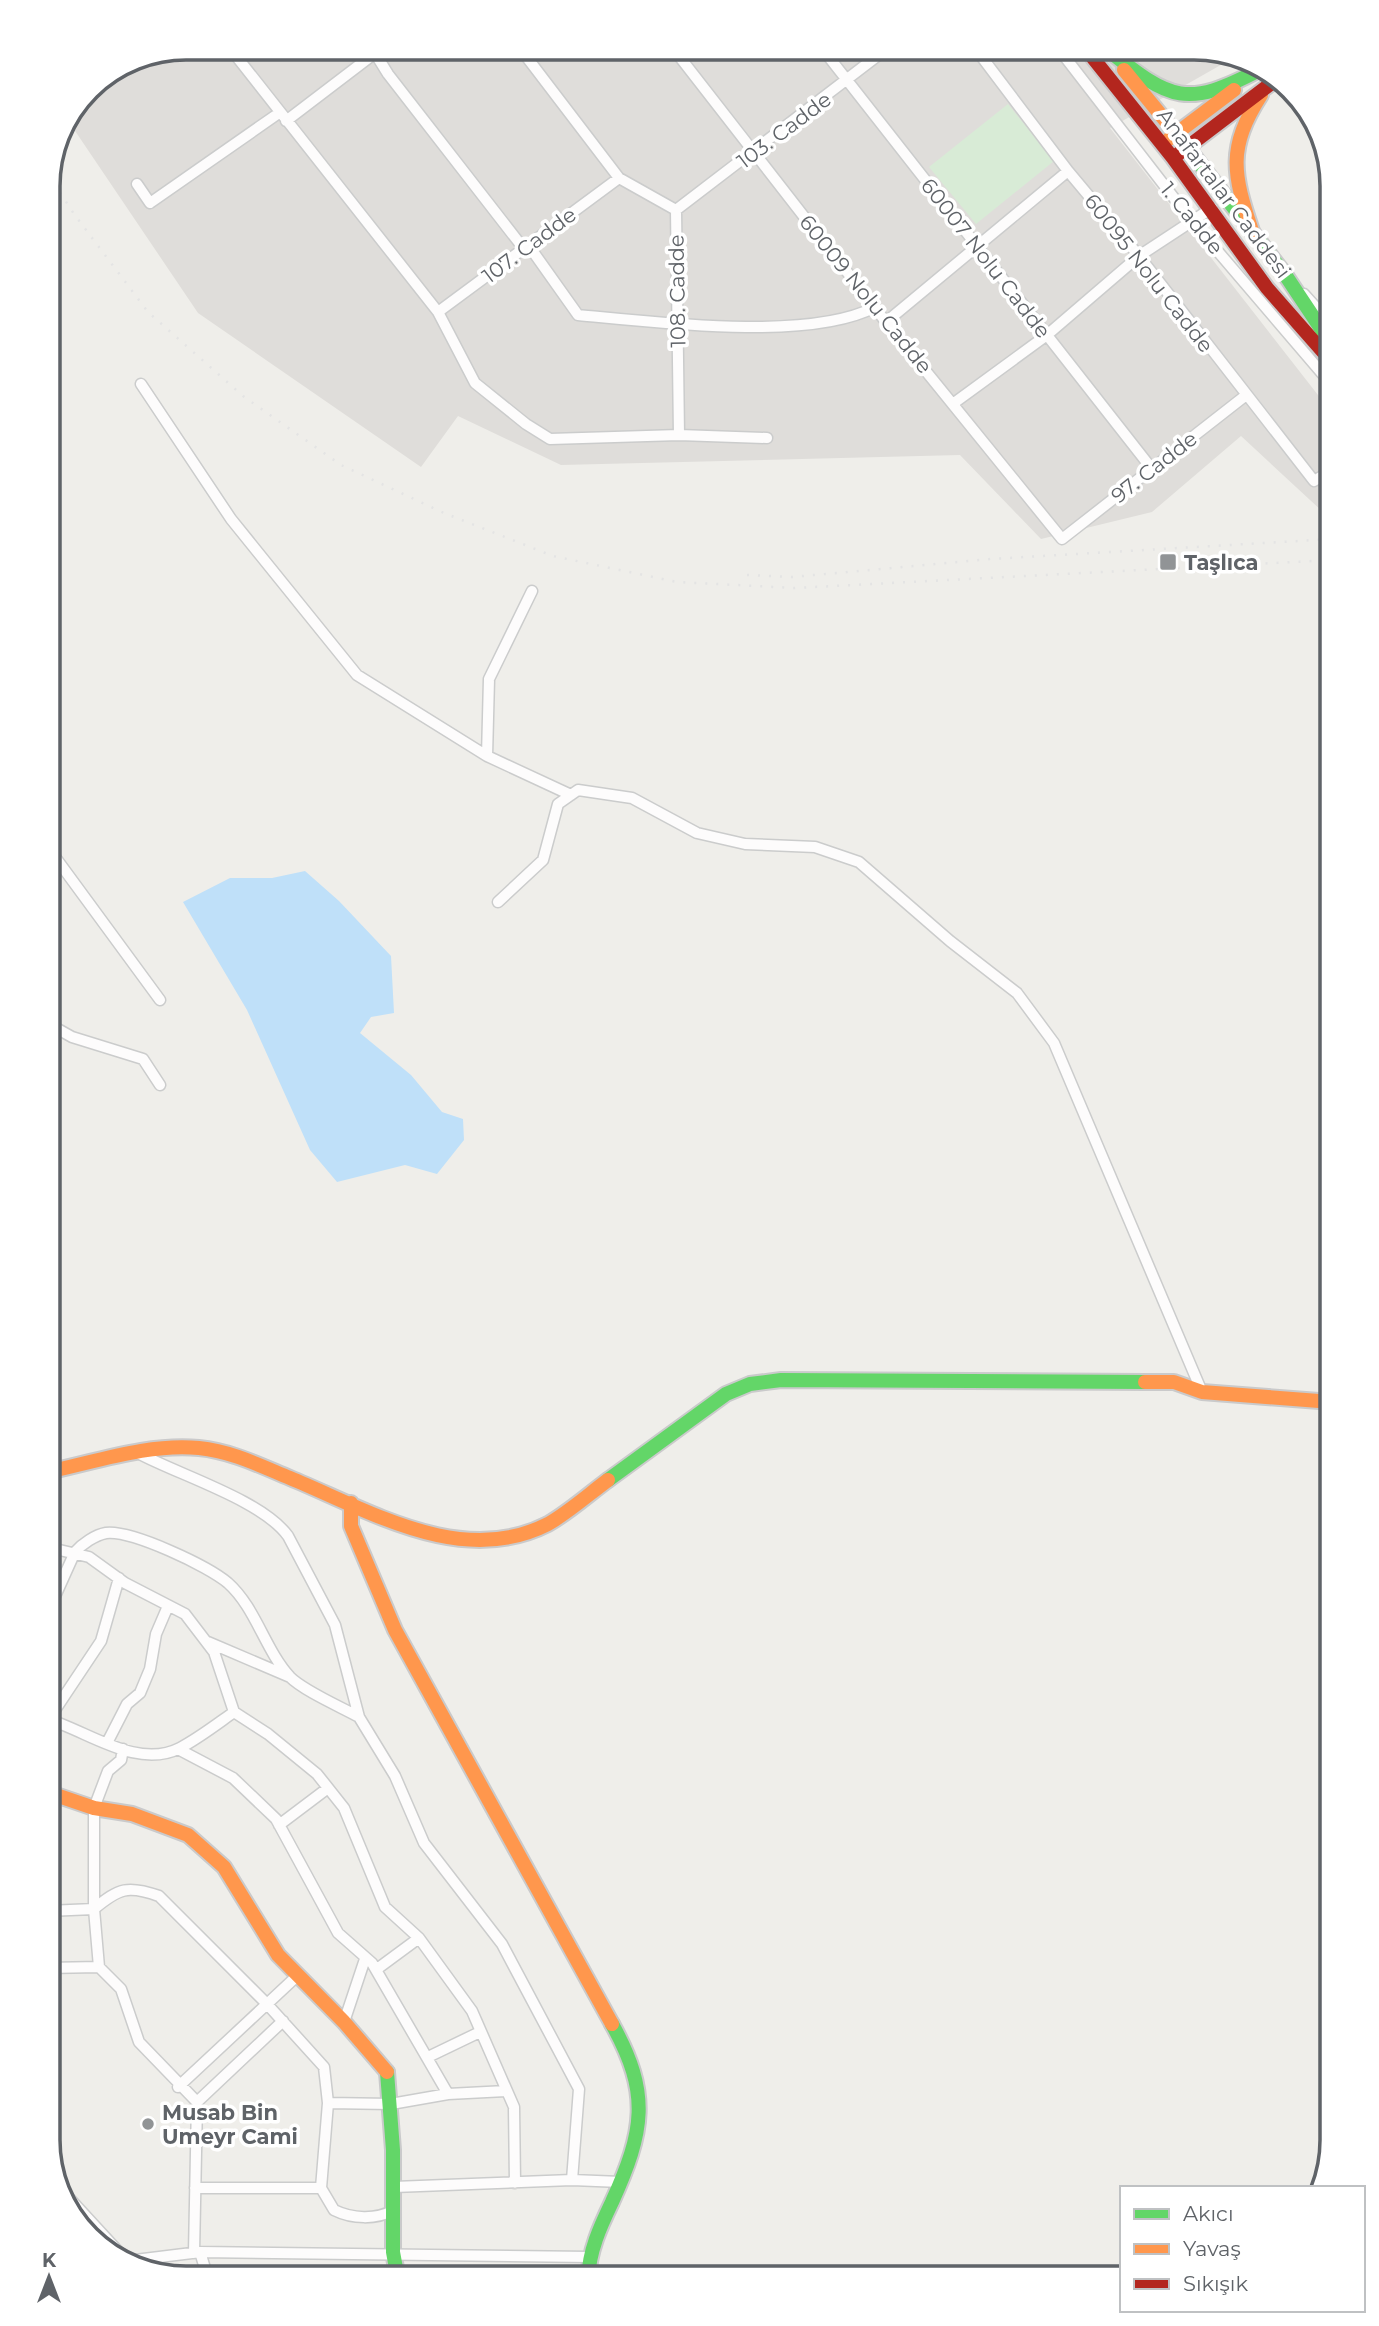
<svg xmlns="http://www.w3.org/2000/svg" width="1379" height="2326" viewBox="0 0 1379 2326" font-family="Montserrat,sans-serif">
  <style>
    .industrial { fill: #dfddda }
    .green { fill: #d8ebd6 }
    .water { fill: #bfe0f9 }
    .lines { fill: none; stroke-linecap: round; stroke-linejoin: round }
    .street-casing { stroke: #cbcccc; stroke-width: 13 }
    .fast-casing { stroke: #cacacb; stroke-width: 18 }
    .slow-casing { stroke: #cacacb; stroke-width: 18 }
    .jam-casing { stroke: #cacacb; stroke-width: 18 }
    .street { stroke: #fdfcfc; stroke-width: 10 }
    .fast { stroke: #63d668; stroke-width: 14 }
    .slow { stroke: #ff974d; stroke-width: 14 }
    .jam { stroke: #b3261e; stroke-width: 14 }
    .rail { stroke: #e4e4e4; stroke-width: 2.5; stroke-dasharray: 2 9; stroke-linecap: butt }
    .poi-dot { fill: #919496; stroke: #fff; stroke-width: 2.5 }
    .labels { text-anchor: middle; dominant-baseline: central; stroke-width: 7; stroke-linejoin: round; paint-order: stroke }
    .street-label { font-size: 21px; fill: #5f6368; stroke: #fff }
    .poi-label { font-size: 21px; font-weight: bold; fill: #5f6368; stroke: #fff; text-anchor: start }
    .rim { fill: none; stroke: #5f6368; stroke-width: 3.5 }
  </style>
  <rect width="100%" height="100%" fill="#efeeea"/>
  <path class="industrial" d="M186 47 1203 48 1233 58 1110 128 1332 413V506L1323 512 1241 436 1152 512 1041 539 960 455 561 465 458 416 421 467 198 313 67 119 88 87 133 58Z"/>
  <path class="green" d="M1008 104 1054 161 976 224 929 167Z"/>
  <path class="water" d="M305 871 339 901 391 956 394 1013 371 1017 360 1033 411 1075 442 1112 463 1119 464 1140 437 1174 405 1165 337 1182 310 1150 247 1010 183 902 230 878H272Z"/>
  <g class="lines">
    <g class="street-casing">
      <path id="street" d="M229 47 438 312 475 383 526 424 550 439 679 435 767 438
        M519 47 619 178 676 210 679 435
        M672 47 886 322 1062 539 1245 396
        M821 47 1152 469
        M975 48 1068 171 1139 256 1314 481 1332 470
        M1058 48 1191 220 1332 385
        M375 53 388 74 524 249
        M286 121 383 47
        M1320 135 1322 144
        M137 184 150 203 279 113
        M676 210 889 47
        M529 246 578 315C653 322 809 342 875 307
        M1304 294 1332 325
        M438 312 619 178
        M886 322 1068 171
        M141 384 231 519 357 675 487 756
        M954 403 1047 335 1139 256 1212 208
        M532 591 489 679 487 756 571 795
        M47 846 160 1000
        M498 902 543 860 558 804 578 790 632 798 697 833 745 844 815 847 859 862 950 941 1017 993 1054 1043 1202 1392
        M47 1023 72 1037 143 1059 160 1085
        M138 1453C179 1475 262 1500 288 1536L335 1625 359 1717 395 1776 424 1843 502 1944 579 2089 572 2180
        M47 1547 89 1557 125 1583 185 1614 214 1652 234 1712 268 1734 317 1774 344 1808 385 1907 419 1938 472 2011 514 2107 515 2183
        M47 1614 75 1552C82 1544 95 1535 106 1533 132 1530 208 1566 228 1583 256 1608 265 1650 290 1677 304 1691 341 1707 359 1717
        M208 1642 290 1677
        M47 1719C88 1731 137 1770 180 1748 199 1738 217 1724 234 1712
        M49 1719 101 1641 119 1578
        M107 1743 127 1704 140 1693 150 1669 156 1634 168 1606
        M178 1749 233 1778 276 1819 338 1933 372 1963 448 2094
        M279 1825 328 1788
        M47 1833 54 1794
        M94 1909C119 1888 128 1885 159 1896L267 2004 324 2067 328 2103 321 2188 334 2210C352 2219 376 2220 394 2210
        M94 1909V1808L108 1771 121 1760 123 1749
        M99 1967 121 1989 139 2042 197 2102
        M47 1968 99 1967 94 1909 47 1911
        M377 1969 419 1938
        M344 2022 365 1959
        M428 2057 480 2032
        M178 2087 297 1976
        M328 2103 391 2104 448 2094 506 2091
        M58 2186 127 2261
        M394 2187 572 2180 621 2182
        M195 2188H321
        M200 2252 208 2278
        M194 2253 197 2102 283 2021
        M127 2261 200 2252 590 2257"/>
    </g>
    <g class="fast-casing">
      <path id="fast" d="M1108 50C1171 101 1187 108 1259 70
        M1187 147 1286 276 1332 345
        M608 1480 726 1394 750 1384 781 1380 1145 1382
        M387 2072 393 2150V2252L398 2279
        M588 2279C589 2251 600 2227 612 2202 644 2131 651 2094 612 2024"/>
    </g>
    <g class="slow-casing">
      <path id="slow" d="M1124 70 1187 147
        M1169 139 1234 90
        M1252 231C1233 174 1227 148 1261 95
        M1145 1382H1174L1202 1392 1332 1402
        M47 1472C95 1462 149 1443 199 1448 231 1451 261 1466 290 1478 370 1511 462 1568 548 1524 569 1512 589 1494 608 1480
        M351 1503V1526L395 1630 612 2024
        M47 1792 94 1808 132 1814 188 1835 224 1867 278 1955 344 2022 387 2072"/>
    </g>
    <g class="jam-casing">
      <path id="jam" d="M1085 48 1173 158 1277 79
        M1173 158 1267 288 1332 362"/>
    </g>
    <use href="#street" class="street"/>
    <use href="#fast" class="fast"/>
    <use href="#slow" class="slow"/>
    <use href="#jam" class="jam"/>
    <path class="rail" d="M48 174 74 214 148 312 243 396 341 465 444 513 553 556 677 582 795 588 1332 560
      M747 575 792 577 991 559 1332 539"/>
  </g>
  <g class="poi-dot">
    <rect x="1159" y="553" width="18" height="18" rx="3.5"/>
    <circle cx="148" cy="2124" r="7"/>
  </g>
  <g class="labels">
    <g class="street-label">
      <text transform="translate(784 130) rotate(-37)">103. Cadde</text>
      <text transform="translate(1224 193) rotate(53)">Anafartalar Caddesi</text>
      <text transform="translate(1192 218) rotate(51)">1. Cadde</text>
      <text transform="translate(529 245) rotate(-37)">107. Cadde</text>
      <text transform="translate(986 258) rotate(52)">60007 Nolu Cadde</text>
      <text transform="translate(1149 273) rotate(52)">60095 Nolu Cadde</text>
      <text transform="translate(677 291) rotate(-91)">108. Cadde</text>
      <text transform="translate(866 294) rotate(51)">60009 Nolu Cadde</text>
      <text transform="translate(1154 467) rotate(-38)">97. Cadde</text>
    </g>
    <g class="poi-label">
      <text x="1184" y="562">Taşlıca</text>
      <text x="162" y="2112">Musab Bin<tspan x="162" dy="24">Umeyr Cami</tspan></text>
    </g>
  </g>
  <path d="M0 0H1379V2326H0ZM186 60H1194A126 126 0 0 1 1320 186V2140A126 126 0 0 1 1194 2266H186A126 126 0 0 1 60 2140V186A126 126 0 0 1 186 60Z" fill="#fff" fill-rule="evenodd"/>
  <path class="rim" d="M186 60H1194A126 126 0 0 1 1320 186V2140A126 126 0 0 1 1194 2266H186A126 126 0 0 1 60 2140V186A126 126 0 0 1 186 60Z"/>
  <rect x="1120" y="2186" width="245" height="126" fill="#ffffff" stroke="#bfc1c3" stroke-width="2"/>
  <rect x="1134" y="2209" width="35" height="10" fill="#63d668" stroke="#bfc1c3" stroke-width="2"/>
  <text x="1183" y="2221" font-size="21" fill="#5f6368">Akıcı</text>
  <rect x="1134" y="2244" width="35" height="10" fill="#ff974d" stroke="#bfc1c3" stroke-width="2"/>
  <text x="1183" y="2256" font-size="21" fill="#5f6368">Yavaş</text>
  <rect x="1134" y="2279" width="35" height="10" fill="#b3261e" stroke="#bfc1c3" stroke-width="2"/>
  <text x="1183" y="2291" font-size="21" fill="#5f6368">Sıkışık</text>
  <g transform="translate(49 2277)" stroke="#ffffff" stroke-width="5" paint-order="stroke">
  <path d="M0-5L12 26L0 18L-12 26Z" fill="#5f6368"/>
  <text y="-10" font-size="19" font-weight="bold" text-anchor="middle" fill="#5f6368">K</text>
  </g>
</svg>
